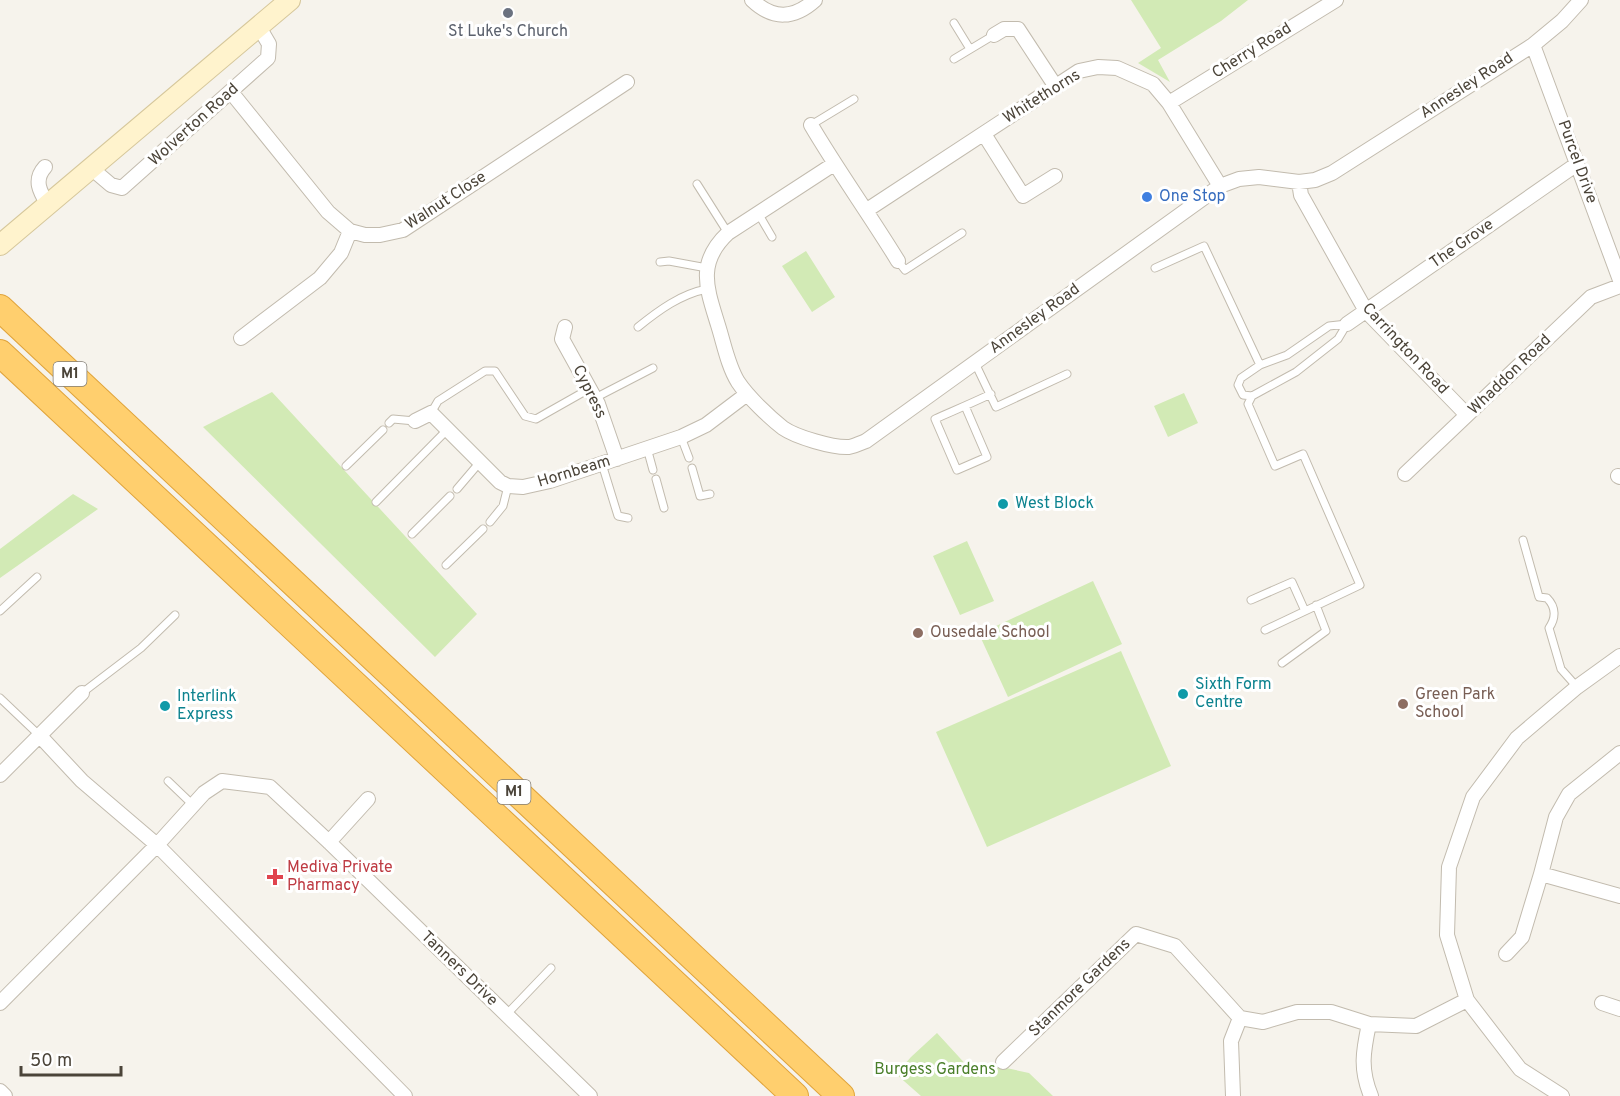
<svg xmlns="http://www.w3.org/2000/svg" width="1620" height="1096" viewBox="0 0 1620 1096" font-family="Overpass,sans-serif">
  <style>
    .green { fill: #d2eab5 }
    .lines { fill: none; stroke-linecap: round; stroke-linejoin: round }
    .lane-casing { stroke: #c2bbae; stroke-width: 9 }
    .street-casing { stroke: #c2bbae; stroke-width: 16 }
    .secondary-casing { stroke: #d6c79b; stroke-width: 22 }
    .highway-casing { stroke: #e0a43c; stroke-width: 28 }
    .lane { stroke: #fff; stroke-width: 7 }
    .street { stroke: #fff; stroke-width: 14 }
    .secondary { stroke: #fff3cd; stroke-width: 20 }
    .highway { stroke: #ffcf6e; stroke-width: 26 }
    .worship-dot { fill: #6b7280; stroke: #fff; stroke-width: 2 }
    .shop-dot { fill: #3f7fe0; stroke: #fff; stroke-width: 2 }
    .culture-dot { fill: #0f9aa8; stroke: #fff; stroke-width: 2 }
    .education-dot { fill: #8d6e63; stroke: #fff; stroke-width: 2 }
    .health-dot { fill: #e0444e; stroke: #fff; stroke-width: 2 }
    .labels { text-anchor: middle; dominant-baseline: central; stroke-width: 6; stroke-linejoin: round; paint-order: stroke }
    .shield { fill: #fff; stroke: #817c74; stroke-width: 1.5 }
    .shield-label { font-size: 15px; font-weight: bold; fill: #4b4439 }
    .worship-label { font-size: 16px; fill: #5b616d; stroke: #fff }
    .street-label { font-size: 16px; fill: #4b4439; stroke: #fff }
    .shop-label { font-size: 16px; fill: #366cbe; stroke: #fff; text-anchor: start }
    .culture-label { font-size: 16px; fill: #0d838f; stroke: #fff; text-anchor: start }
    .education-label { font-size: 16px; fill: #785e54; stroke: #fff; text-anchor: start }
    .health-label { font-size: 16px; fill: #be3a42; stroke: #fff; text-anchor: start }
    .park-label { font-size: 16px; fill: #4a7f2a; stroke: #fff }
  </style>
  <rect width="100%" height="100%" fill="#f6f3ec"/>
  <path class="green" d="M1131 0H1248L1221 21 1158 60 1170 82 1138 63 1161 48Z
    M806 251 835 297 812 312 782 266Z
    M272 392 477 614 435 657 203 427Z
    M1184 393 1198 423 1168 437 1154 406Z
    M73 494 98 509 0 578V549Z
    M967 541 994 601 960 615 933 556Z
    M1093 581 1122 644 1008 697 979 634Z
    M1121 651 1171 766 987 847 936 732Z
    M937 1033 970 1069 977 1073 997 1066 1029 1073 1053 1096H921L896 1074 911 1057Z"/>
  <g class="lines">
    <g class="lane-casing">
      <path id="lane" d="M954 23 970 49
        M954 59 994 35
        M811 125 854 99
        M697 184 728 233
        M758 213 772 237
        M898 261 905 270 962 233
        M660 262 669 261 707 268
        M1155 268 1204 246 1260 365
        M1347 324 1338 339 1296 372 1252 396 1243 395 1238 385 1241 378 1260 365 1287 355 1329 326Z
        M638 327C659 310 681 294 707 289
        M975 363 996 407 1067 374
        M1252 396 1248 404 1275 466 1303 454 1360 585 1265 630
        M595 398 653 368
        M965 406 987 457 957 470 935 419C953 411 972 403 991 394
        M431 413 438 401 485 371H495L525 416 536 419 589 389
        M389 423 393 419 415 421
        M681 437 689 458
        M647 448 653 470
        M602 464 618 516 628 518
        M346 466 383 430
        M692 468 700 496 710 494
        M656 479 664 508
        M457 489 480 462
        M376 502 447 430
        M490 522 503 506 508 486
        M412 534 450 496
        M1523 540 1539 597 1547 598C1556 607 1556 618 1549 628L1561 669 1577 687
        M446 565 483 529
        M1251 600 1292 582 1305 611
        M0 611 37 577
        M1282 663 1326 631 1316 605
        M82 693 141 648 175 615
        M0 698 40 736
        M168 781 193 805
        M506 1015 551 968"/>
    </g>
    <g class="street-casing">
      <path id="street" d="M752 0C773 20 794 19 815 0
        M994 35 1004 29H1018L1056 87
        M1533 45 1620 280
        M231 92 328 212 350 231 365 235H380L403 230 627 82
        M1169 103 1336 0
        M811 125C838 171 870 215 898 261
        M984 134 1023 196 1055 176
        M834 164 728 233C696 263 707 289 718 325 724 344 728 366 738 382 748 397 769 417 783 428 796 437 833 448 849 447 854 446 861 443 866 441L1220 186 1239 179 1259 177 1299 182 1315 180 1332 173 1533 45 1562 21 1581 0
        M45 167C33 180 40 192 48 205
        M91 168 111 185 122 188 268 58 269 44 259 27
        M1299 182 1301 195 1366 311 1467 415
        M867 210 1079 71 1098 67 1117 68 1153 84 1169 103 1220 186
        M1347 324 1577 164
        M565 327 562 339 598 404 617 459
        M241 338 320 278 341 253 350 231
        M415 421 431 413 500 482 508 486 523 487 550 481 681 437 706 425 747 394
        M1405 474 1591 297 1620 286
        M1618 476 1620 477
        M40 736 82 781 157 845 204 793 222 781 270 787 329 842 590 1096
        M0 775 82 693
        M329 842 368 799
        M1541 874 1556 817 1569 794 1620 753
        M1506 954 1522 937 1541 874 1620 896
        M0 1003 157 845 405 1096
        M1602 1003 1620 1009
        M1369 1024C1363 1052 1360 1069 1371 1096
        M1003 1062 1136 934 1175 946 1240 1018 1263 1022 1297 1012H1331L1369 1024 1416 1026 1467 1000
        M0 1091 5 1096
        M1233 1096 1231 1041 1240 1018
        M1562 1096 1520 1069 1467 1000 1447 935 1449 867 1473 797 1517 738 1577 687 1620 656"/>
    </g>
    <g class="secondary-casing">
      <path id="secondary" d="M0 245 290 0"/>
    </g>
    <g class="highway-casing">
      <path id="highway" d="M0 308 841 1096
        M0 353 795 1096"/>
    </g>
    <use href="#lane" class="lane"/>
    <use href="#street" class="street"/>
    <use href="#secondary" class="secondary"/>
    <use href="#highway" class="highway"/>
  </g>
  <circle class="worship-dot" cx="508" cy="13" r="6"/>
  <circle class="shop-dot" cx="1147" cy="197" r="6"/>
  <g class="culture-dot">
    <circle cx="1003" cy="504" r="6"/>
    <circle cx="1183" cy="694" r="6"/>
    <circle cx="165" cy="706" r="6"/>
  </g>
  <g class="education-dot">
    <circle cx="918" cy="633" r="6"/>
    <circle cx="1403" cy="704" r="6"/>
  </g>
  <path class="health-dot" d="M272 868h6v6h6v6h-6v6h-6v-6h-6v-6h6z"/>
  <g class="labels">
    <g class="shield">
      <rect x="53.5" y="362" width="33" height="24" rx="4.5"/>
      <rect x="497.5" y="780" width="33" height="24" rx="4.5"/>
    </g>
    <g class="shield-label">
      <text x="70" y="374">M1</text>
      <text x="514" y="792">M1</text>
    </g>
    <g class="worship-label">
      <text x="508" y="32">St Luke's Church</text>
    </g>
    <g class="street-label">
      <text transform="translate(1252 51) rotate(-32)">Cherry Road</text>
      <text transform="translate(1467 86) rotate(-33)">Annesley Road</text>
      <text transform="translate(1042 97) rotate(-32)">Whitethorns</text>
      <text transform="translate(194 125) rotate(-42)">Wolverton Road</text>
      <text transform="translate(1577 162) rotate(70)">Purcel Drive</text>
      <text transform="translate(446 201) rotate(-33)">Walnut Close</text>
      <text transform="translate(1462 244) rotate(-35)">The Grove</text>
      <text transform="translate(1035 319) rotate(-36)">Annesley Road</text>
      <text transform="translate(1405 349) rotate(47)">Carrington Road</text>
      <text transform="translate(1510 375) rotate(-44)">Whaddon Road</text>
      <text transform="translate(589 392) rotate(64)">Cypress</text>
      <text transform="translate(574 472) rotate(-17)">Hornbeam</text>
      <text transform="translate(459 969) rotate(44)">Tanners Drive</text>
      <text transform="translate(1080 988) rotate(-44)">Stanmore Gardens</text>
    </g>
    <g class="shop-label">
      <text x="1159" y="197">One Stop</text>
    </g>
    <g class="culture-label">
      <text x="1015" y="504">West Block</text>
      <text x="1195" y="685">Sixth Form<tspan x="1195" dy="18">Centre</tspan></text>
      <text x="177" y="697">Interlink<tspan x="177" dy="18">Express</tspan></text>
    </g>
    <g class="education-label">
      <text x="930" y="633">Ousedale School</text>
      <text x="1415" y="695">Green Park<tspan x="1415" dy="18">School</tspan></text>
    </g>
    <g class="health-label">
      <text x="287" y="868">Mediva Private<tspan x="287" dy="18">Pharmacy</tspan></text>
    </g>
    <g class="park-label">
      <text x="935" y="1070">Burgess Gardens</text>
    </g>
  </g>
  <path d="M21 1066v9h100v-9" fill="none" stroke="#4b4439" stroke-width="3"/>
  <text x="30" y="1066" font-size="18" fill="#4b4439" stroke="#ffffff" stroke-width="4.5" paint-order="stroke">50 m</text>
</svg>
